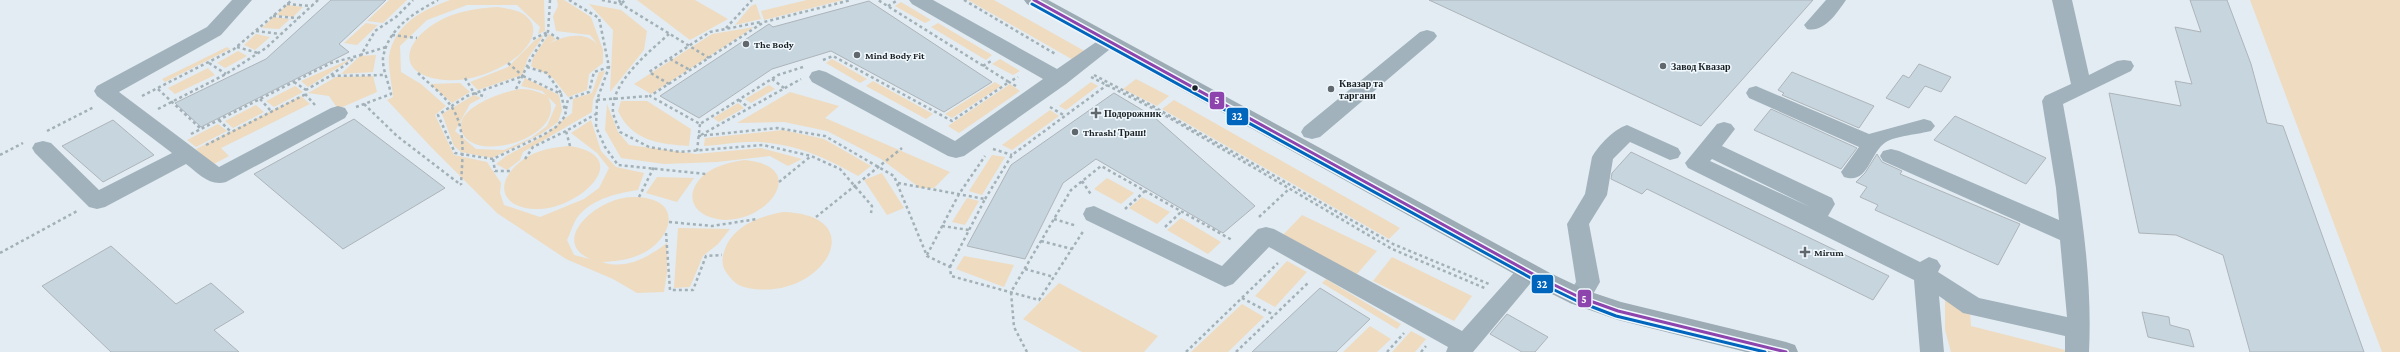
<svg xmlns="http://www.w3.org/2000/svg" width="2400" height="352" viewBox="0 0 2400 352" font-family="'Crimson Pro',serif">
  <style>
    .green { fill: #efdbc0 }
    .building { fill: #c7d5de; stroke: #adb4b9 }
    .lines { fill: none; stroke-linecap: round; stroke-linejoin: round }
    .path { stroke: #a2b0b7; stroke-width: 2.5; stroke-dasharray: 3 3; stroke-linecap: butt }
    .minor { fill: #a1b2bc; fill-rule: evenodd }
    .major { fill: #9cabb4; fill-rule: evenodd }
    .bus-1-casing { stroke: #f1f9fe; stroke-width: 6 }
    .bus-2-casing { stroke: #f1f9fe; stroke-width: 6 }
    .bus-1 { stroke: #8e44ad; stroke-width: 3 }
    .bus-2 { stroke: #0065bd; stroke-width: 3 }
    .poi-dot { fill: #60686d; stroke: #f1f9fe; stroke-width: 1.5 }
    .bus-dot { fill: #1a2125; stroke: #f1f9fe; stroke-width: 1.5 }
    .labels { text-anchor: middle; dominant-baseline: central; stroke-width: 3; stroke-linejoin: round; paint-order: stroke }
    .poi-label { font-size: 10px; font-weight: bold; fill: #1a2125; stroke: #f1f9fe; text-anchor: start }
    .line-badge { stroke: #f1f9fe; stroke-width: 1.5 }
    .badge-label { font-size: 11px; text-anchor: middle; font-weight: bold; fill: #fff }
  </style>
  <rect width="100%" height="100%" fill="#e2ecf2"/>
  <path class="green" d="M389 0H407L383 23 367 21Z
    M450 0H544L545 31 538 34 540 27 517 5H467L427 20 400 46 401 72 421 84 446 106 435 115 454 155 487 162 501 183 500 193 504 205 540 217 584 199 599 188 609 168 597 153 571 133 591 120 601 151 616 167 644 173 638 190C618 193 595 198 580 214 574 220 571 232 567 240L574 255 590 259C555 243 586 212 608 203 620 197 634 196 646 198 683 205 669 239 645 252 631 260 617 261 602 262 626 270 647 258 667 243V273L664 292 637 293 613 279 566 259 497 213 432 148 387 100 393 97C392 84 388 68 389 56 395 24 422 10 450 0Z
    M557 0H564L591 17 603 50V63L589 74 587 90 568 97 552 77 531 66 533 58 549 34 556 39 549 44C565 35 586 31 598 45L590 35 556 31 553 16 558 6Z
    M637 0H695L728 19 690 40Z
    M807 0H843L764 20 761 11Z
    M968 0H994L1088 53 1075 61Z
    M2250 0H2400V352H2382Z
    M901 2 931 20 925 23 895 6Z
    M589 4 621 10 647 31 644 50 610 92 613 30Z
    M756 4 761 19 735 25 751 6Z
    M287 5 303 7 293 17 276 15Z
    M498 7C508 9 520 10 527 17 543 31 525 52 511 61 493 73 467 82 445 80 394 75 403 41 439 21 457 11 478 8 498 7Z
    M273 17 290 19 279 29 262 28Z
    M366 23 378 25 357 45 344 43Z
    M938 23 992 55 986 60 931 27Z
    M754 27 651 94 634 84 712 34Z
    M256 34 270 37 255 50 244 45Z
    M544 35 528 58 522 75 478 90 470 82 508 67 534 41Z
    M227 47 230 49 165 82 162 79Z
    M238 51 247 56 225 68 217 63Z
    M376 55 373 72 341 74 360 56Z
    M353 58 308 87 301 81Z
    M832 59 867 79 860 83 826 63Z
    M1000 59 1020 71 1013 75 992 64Z
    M208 68 215 75 175 94 168 88Z
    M605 71 593 100 592 112 523 152 520 160 507 170 496 164 506 156 543 136 572 113 573 99 592 93 599 72Z
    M373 76 377 92 338 109 329 96 308 93 336 77Z
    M525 78 559 95 562 110 558 122 541 134 492 158 461 152 454 146 442 114 474 95 481 98 470 104 455 131 476 149 504 150 531 138 547 126 556 105 548 97C568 134 484 163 464 136 446 110 505 90 522 89 531 89 538 92 546 95L542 91 521 86Z
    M1136 79 1169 96 1157 106 1123 89Z
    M873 81 933 114 926 119 866 86Z
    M995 82 1001 86 952 118 945 114Z
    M1091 82 1098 86 1066 110 1059 106Z
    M460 83 470 92 452 103 430 84Z
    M1010 84 1020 91 959 133 948 126Z
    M769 85 775 89 751 103 745 99Z
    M295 86 303 92 274 107 266 101Z
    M790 92 839 106 825 118 950 172 934 188H920L881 159 827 131 784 122 737 123Z
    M301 96 310 104 221 148 229 156 212 165 196 149Z
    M1174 100 1400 228 1389 239 1162 109Z
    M621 101H647L691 129 689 146C659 144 632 141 618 111Z
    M738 103 744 108 719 122 713 118Z
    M607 104 618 132 629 145 696 154 761 148 802 159 788 166 770 156 717 162 664 164 621 158 605 130Z
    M256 105 264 112 233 128 225 121Z
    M1050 110 1059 116 1012 150 1002 145Z
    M218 124 227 131 196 147 187 140Z
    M783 130 824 139 871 166 858 176C828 158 795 144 760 142 742 141 722 145 704 146L705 138Z
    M570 146C638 157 576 212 535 209 497 207 495 179 524 159 537 150 554 147 570 146Z
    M992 155 1005 157 982 195 969 191Z
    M745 160C814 167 763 228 717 219 690 214 684 192 705 174 717 165 731 162 745 160Z
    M882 173 904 208 887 215 864 180Z
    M657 177 694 178 677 202 646 193Z
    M1107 178 1134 193 1121 204 1094 189Z
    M1142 197 1170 212 1157 224 1129 208Z
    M967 198 979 201 965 225 952 222Z
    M783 212C877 215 819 306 744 287 736 285 730 278 726 272 721 265 722 256 725 249 734 225 761 216 783 212Z
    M1302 215 1377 251 1357 274 1282 236Z
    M1181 218 1221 242 1208 254 1167 230Z
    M678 228 730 229 718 244 703 256 690 287 674 288Z
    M964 256 1014 265 1004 287 956 269Z
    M1392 257 1472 296 1454 321 1373 281Z
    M1287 261 1307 272 1275 307 1255 296Z
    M1326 279 1401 324 1397 329 1322 283Z
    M1059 283 1158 336 1144 352H1082L1023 319Z
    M1945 296 1970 313 1971 326 2073 352H1951L1945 330Z
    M1242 304 1264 317 1228 352H1191Z
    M1370 326 1391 339 1377 352H1343Z
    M1411 331 1426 339 1415 352H1392Z"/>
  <path class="building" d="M331 0H386L339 44 349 52 201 127 175 103 266 59Z
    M1429 0H1813L1701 126Z
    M2190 0H2227L2251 64 2267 123 2283 126 2364 352H2250L2223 255 2176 235 2139 233 2109 93 2181 106 2175 81 2192 84 2175 27 2201 32Z
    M869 1 992 82 944 112 831 51 772 69 699 118 660 96 769 24 773 27Z
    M1919 64 1951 77 1941 92 1925 86 1909 108 1886 98 1903 75 1909 78Z
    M1792 72 1874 106 1859 128 1782 95 1784 93 1778 90Z
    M1114 93 1154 117 1255 206 1223 233 1096 159 1063 183 1025 259 967 246 1011 165Z
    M1771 109 1857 148 1841 169 1754 130Z
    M1955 116 2046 158 2026 184 1934 140Z
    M354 119 445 188 343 249 254 174Z
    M113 120 154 155 103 182 62 146Z
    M1631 152 1889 276 1873 300 1647 189 1642 194 1611 179 1612 173Z
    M1877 154 1882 162 1902 171 1900 174 2020 224 1998 265 1875 210 1878 205 1860 197 1867 187 1856 182 1865 173Z
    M111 246 176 304 211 283 244 312 214 330 239 352H111L42 286Z
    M1320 288 1370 319 1336 352H1252Z
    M2142 312 2169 317 2170 325 2189 330 2194 347 2148 337Z
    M1507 314 1548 337 1535 352H1522L1490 334Z"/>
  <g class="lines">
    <path class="path" d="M550 0 548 32 559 39
      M569 0 599 18 609 67 597 100 596 127 605 147 618 165 706 174
      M602 0 621 4 709 58
      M619 0 621 4 625 0
      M964 0 1057 55
      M287 4 312 6
      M888 6 898 0
      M273 16 298 18
      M726 28 752 0
      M256 31 280 34
      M669 34C650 51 610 83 613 112 614 119 618 125 620 132L649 147 680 152 763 145 811 156 840 169 872 206 871 213
      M392 35 417 38
      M533 39 548 32
      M237 47 258 53
      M360 55 386 47
      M670 59 690 70
      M823 60 833 56 952 121 1009 82 878 0
      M209 63 226 74
      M508 63 523 76
      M983 66 991 61
      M527 67 547 73 561 93
      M803 67 778 75 700 124 650 96 764 22 851 0
      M418 73C429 84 442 93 451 106 467 129 462 159 461 185
      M331 75 356 57
      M1094 75 1149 104 1393 244 1489 284
      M523 76 561 94 566 115 556 127 543 135 493 159 455 153 438 115 467 96Z
      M1091 77 1156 110 1392 249 1487 289
      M465 78 474 93 486 97
      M772 79 784 88
      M294 82 306 90
      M669 84 649 72 710 32 761 22
      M1016 86 1009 82 1018 77
      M158 89 201 129
      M516 89 530 60 548 32
      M142 96 234 49 292 0
      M260 99 271 111
      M597 100 650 96
      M739 100 748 107
      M364 104 397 136 461 185
      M315 105 306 95V90L330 76 386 75
      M356 107 391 94C389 84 382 68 383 58 388 28 414 13 438 0
      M1050 107 1065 116
      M158 109 226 74 266 48 318 0
      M566 109 568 99 589 92 594 72 609 67
      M219 120 231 132
      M47 131 94 107
      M191 134 331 63 361 55 375 31 396 17 413 0
      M701 135 801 79
      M698 136 777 128 825 136 894 176 927 256 950 267 951 276 1039 300 1084 230
      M206 145 306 94
      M570 146 566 131 596 114
      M993 149 1012 155
      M697 151 700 124
      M0 155 23 143
      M493 159 495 171H511
      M525 159 533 147 566 131
      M1082 181 1092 196
      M779 182 811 156
      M898 183 985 199 950 267
      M639 197 654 167
      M985 199 1012 155 1107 85
      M1125 209 1145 191
      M816 217 902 148
      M1259 217 1289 189
      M1054 219 1077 226
      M669 222 712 226 757 219
      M942 226 969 230
      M1165 227 1181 212
      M666 233 670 290H693L706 256 722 255
      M1041 241 1072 249
      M0 253 79 210
      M927 255 959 194 985 156
      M1025 269 1054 277
      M1242 298 1274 315
      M1027 352 1014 327 1011 292 1071 190 1101 166 1232 240
      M1186 352 1278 263
      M1236 352 1309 282
      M1387 352 1404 333
      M1421 352 1426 346"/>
    <path class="minor" d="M232 0H252L221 35 119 92 219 167 331 108 338 106 345 108 348 113 345 118 226 182C210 187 198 173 186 164L105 207 97 209 89 207 35 153 32 148 35 143 43 141 51 143 99 190 172 153 97 96 94 91 97 86 207 27Z
      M909 0H933L1057 69 1102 38 1109 36 1116 38 1119 42 1066 84 964 156 956 158 948 156 812 82 809 77 812 72 819 70 826 72 955 141 1043 79 912 4Z
      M1826 0H1846C1837 13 1824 33 1807 29L1804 25Z
      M2052 0H2072L2089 75 2117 61 2124 60 2131 61 2134 66 2131 71 2063 104C2078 186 2093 269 2089 352H2065V336L1972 315 1963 313 1939 296 1944 352H1920L1914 280 1688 168 1685 163 1717 124 1724 122 1731 124 1735 129 1722 146 1832 198 1835 204 1828 216 1920 262 1929 257 1937 260 1941 266 1938 272 1979 298 2067 317 2060 240 1883 161 1880 156 1883 151 1891 149 1899 151 2059 220 2056 188 2042 101 2045 96 2071 84ZM1712 159 1810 207 1710 161Z
      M1427 30 1434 32 1437 36 1434 40 1320 137 1312 139 1304 137 1301 132 1304 127 1420 32Z
      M1756 86 1869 134 1924 119 1931 121 1935 126 1931 131C1920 134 1895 136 1886 142 1869 153 1869 185 1844 177L1841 172 1859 147 1749 98 1746 93 1749 88Z
      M1627 125 1678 148 1681 153 1678 158 1670 160 1630 142 1613 159 1607 195 1589 224 1600 282 1588 303 1579 306 1570 303 1567 297 1576 282 1567 224 1585 194 1592 157C1599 145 1614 129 1627 125Z
      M1094 206 1222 266 1258 229 1266 227 1274 229 1462 331 1520 266 1528 263 1536 266 1540 272 1473 352H1446L1448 347 1269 247 1233 284 1225 287 1086 220 1083 214 1086 208Z"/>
    <path class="major" d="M1024 0H1048L1550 273 1588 291 1621 302 1786 342 1795 345 1798 352H1746L1618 320 1570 303 1534 285 1027 4Z"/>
    <g class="bus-1-casing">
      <path id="bus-1" d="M1034 0 1542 279 1579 297 1618 311 1786 352"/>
    </g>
    <g class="bus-2-casing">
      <path id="bus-2" d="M1032 4 1540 283 1577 301 1616 316 1765 352"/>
    </g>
    <use href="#bus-1" class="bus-1"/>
    <use href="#bus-2" class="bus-2"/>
  </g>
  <g class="poi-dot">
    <circle cx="746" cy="44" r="4"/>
    <circle cx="857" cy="55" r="4"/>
    <circle cx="1663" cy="66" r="4"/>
    <circle cx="1331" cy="89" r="4"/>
    <path d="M1094 107h4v4h4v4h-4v4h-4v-4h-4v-4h4z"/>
    <circle cx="1075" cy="132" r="4"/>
    <path d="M1803 246h4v4h4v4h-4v4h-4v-4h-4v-4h4z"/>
  </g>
  <circle class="bus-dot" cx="1195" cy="88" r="3.5"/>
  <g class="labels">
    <g class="poi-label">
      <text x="754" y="44">The Body</text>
      <text x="865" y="55">Mind Body Fit</text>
      <text x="1671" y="66">Завод Квазар</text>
      <text x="1339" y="83">Квазар та<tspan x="1339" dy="12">таргани</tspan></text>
      <text x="1104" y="113">Подорожник</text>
      <text x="1083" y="132">Thrash! Траш!</text>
      <text x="1814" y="252">Mirum</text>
    </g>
  </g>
  <g class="line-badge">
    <rect x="1209" y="91" width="16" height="19" rx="4" fill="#8e44ad"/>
    <rect x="1226" y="107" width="23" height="19" rx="4" fill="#0065bd"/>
    <rect x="1531" y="274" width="23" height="20" rx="4" fill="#0065bd"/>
    <rect x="1577" y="289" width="15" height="19" rx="4" fill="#8e44ad"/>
  </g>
  <g class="badge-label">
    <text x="1217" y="104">5</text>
    <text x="1237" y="120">32</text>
    <text x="1542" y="288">32</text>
    <text x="1584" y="303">5</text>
  </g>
</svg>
